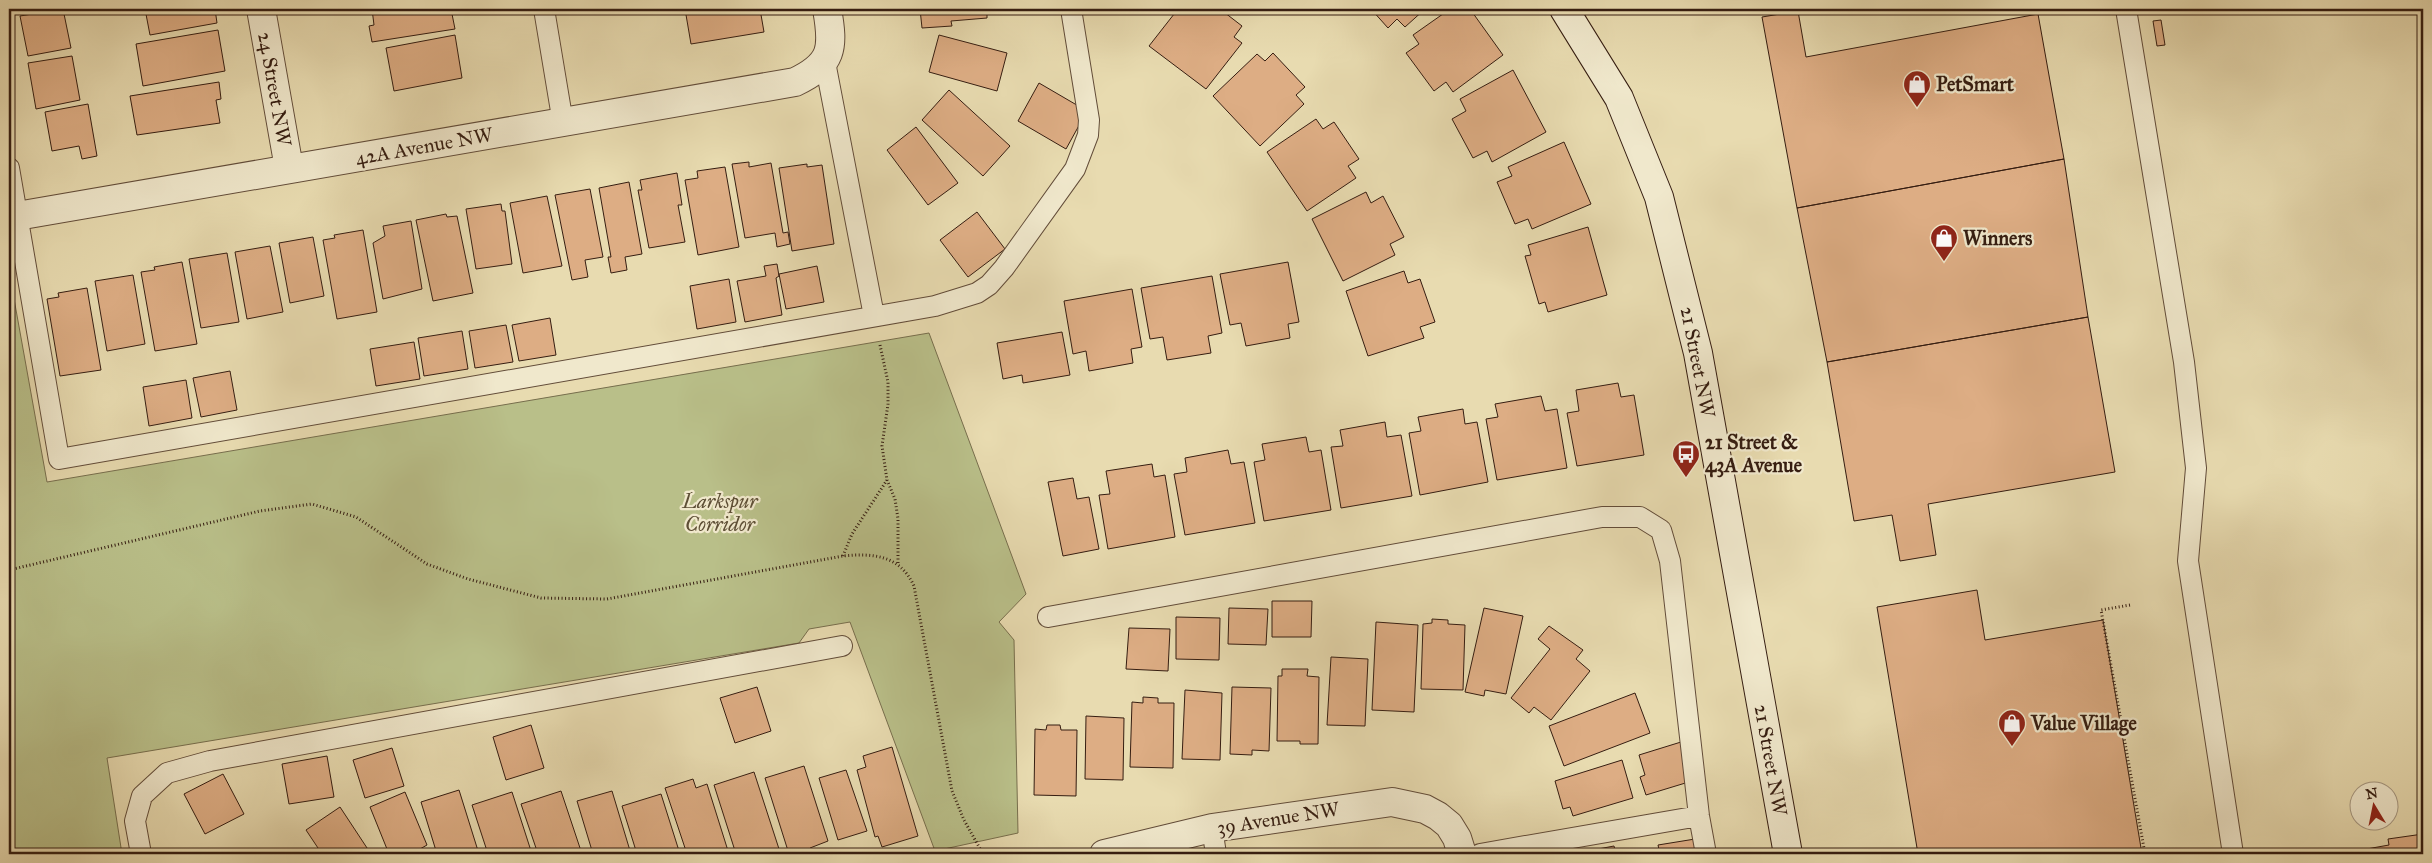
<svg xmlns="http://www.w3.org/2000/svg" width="2432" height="863" viewBox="0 0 2432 863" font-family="'IM FELL Great Primer',serif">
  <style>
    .green { fill: #b9bf89; stroke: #776e4d }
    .building { fill: #ddad84; stroke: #351d11 }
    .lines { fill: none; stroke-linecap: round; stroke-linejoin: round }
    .lane-casing { stroke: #624c39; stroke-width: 22 }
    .street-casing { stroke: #624c39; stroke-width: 30 }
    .secondary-casing { stroke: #351d11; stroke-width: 30 }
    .path { stroke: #351d11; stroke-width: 3; stroke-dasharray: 1 2.5; stroke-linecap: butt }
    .lane { stroke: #f0e8cc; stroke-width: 20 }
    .street { stroke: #f0e8cc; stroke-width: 28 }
    .secondary { stroke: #f0e8cc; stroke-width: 28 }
    .labels { text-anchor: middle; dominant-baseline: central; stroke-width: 4.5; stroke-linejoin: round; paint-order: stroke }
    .poi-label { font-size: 20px; font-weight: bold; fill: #351d11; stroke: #f0e8cc; text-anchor: start }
    .street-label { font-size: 20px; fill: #351d11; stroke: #f0e8cc }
    .park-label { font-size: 20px; font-style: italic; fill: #5d4e35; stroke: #f0e8cc }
  </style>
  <rect width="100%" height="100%" fill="#e8dbb0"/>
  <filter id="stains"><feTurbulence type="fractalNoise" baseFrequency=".004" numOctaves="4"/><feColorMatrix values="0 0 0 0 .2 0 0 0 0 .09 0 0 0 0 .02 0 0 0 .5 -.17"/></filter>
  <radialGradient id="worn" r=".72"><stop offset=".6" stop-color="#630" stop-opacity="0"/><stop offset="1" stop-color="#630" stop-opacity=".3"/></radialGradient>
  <path class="green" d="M9 271 47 482 929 333 1026 594 999 622 1014 640 1018 833 935 851 850 622 809 629 799 643 107 758 122 854H9Z"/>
  <path class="building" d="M63 9 71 48 28 56 20 16Z
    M145 9H215L217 23 150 35Z
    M372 9H451L455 29 372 42 369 26 374 25Z
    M685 9H760L764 32 691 44Z
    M920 9H987V18L951 21 952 26 922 28Z
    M1178 9H1220L1242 26 1234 37 1242 43 1206 89 1149 46Z
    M1371 9H1425L1405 27 1397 19 1388 28Z
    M1450 9H1470L1503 55 1453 92 1446 82 1434 91 1406 53 1419 44 1413 35Z
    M1798 11 1806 57 2038 14 2064 159 1797 208 1762 17Z
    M2161 20 2165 45 2157 46 2153 21Z
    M218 30 225 71 143 86 136 44Z
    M455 35 462 78 394 91 386 48Z
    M939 35 1007 53 997 91 929 72Z
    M1273 53 1305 87 1296 95 1304 104 1260 146 1213 96 1257 54 1265 61Z
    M72 56 80 100 36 109 28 63Z
    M1513 70 1546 132 1492 162 1487 151 1473 158 1452 119 1466 111 1460 99Z
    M219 82 221 99 216 100 220 123 137 135 130 96Z
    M1039 83 1087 111 1066 149 1018 121Z
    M949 90 1010 146 983 176 922 120Z
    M88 104 97 156 82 159 79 146 52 151 45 112Z
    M1316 119 1323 129 1334 122 1359 159 1348 166 1356 178 1307 211 1267 152Z
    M916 127 958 183 928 205 887 150Z
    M1564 142 1591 204 1532 229 1528 219 1515 224 1497 182 1512 176 1508 167Z
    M2064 159 2088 317 1827 362 1797 208Z
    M749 162V167L771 163 783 233 788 232 790 244 777 247 775 233 745 238 732 164Z
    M807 164V167L822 165 834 244 792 251 779 168Z
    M725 167 739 247 698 255 685 180 698 178 697 171Z
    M677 173 682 205H678L685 242 649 248 638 190H642L640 180Z
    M629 182 642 254 625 257 627 270 611 273 608 257H611L599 188Z
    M590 189 603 257 585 260 588 277 572 280 555 195Z
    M1366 192 1371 203 1383 196 1404 237 1390 244 1395 255 1343 281 1312 219Z
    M547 196 562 266 523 273 510 203Z
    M501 204 502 211H505L512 264 476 269 466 209Z
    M977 212 1005 249 968 277 940 240Z
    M446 214 447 217 457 216 473 293 433 301 416 220Z
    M411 221 422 289 383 299 373 243 385 236 383 226Z
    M1588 227 1607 295 1548 312 1545 302 1539 304 1525 256 1531 255 1528 245Z
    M363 230 377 312 337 319 323 240 335 238 334 235Z
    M313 237 324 296 290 303 279 243Z
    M270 246 283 312 247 319 235 252Z
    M227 253 239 322 201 328 189 259Z
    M182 262 197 344 155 351 141 272 155 270 154 267Z
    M1288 262 1299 322 1288 324 1290 338 1246 346 1241 323 1230 325 1220 274Z
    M777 264 779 276 776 278 782 315 745 322 737 281 766 276 764 266Z
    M817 266 824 302 786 309 779 274Z
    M1404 271 1408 283 1420 279 1435 322 1420 327 1424 338 1368 356 1346 291Z
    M133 275 145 344 107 351 95 281Z
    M1212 276 1222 333 1208 336 1211 353 1167 360 1163 337 1150 339 1141 288Z
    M729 279 736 322 697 329 690 286Z
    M87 288 101 370 60 376 47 299 59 297 58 293Z
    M1132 289 1142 347 1131 349 1133 363 1089 371 1086 351 1073 354 1064 301Z
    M2088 317 2115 472 1928 504 1936 555 1900 561 1892 515 1854 521 1827 362Z
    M550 318 556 355 519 361 512 325Z
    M506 325 513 362 475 368 469 331Z
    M462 331 468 369 424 376 418 338Z
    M1062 332 1070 375 1023 383 1022 375 1003 379 997 343Z
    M414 342 420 379 376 386 370 349Z
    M230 371 237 410 201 417 193 378Z
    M186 380 192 418 149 426 143 387Z
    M1618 383 1621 397 1634 395 1644 455 1577 466 1567 413 1579 411 1576 390Z
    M1541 396 1545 411 1557 409 1567 468 1497 480 1486 419 1498 417 1495 404Z
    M1463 409 1465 424 1477 422 1488 482 1420 495 1409 433 1421 431 1418 417Z
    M1385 422 1387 437 1401 435 1412 496 1341 508 1331 447 1343 446 1340 430Z
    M1306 437 1309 452 1321 450 1331 510 1264 521 1254 462 1265 460 1262 444Z
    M1228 450 1231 464 1244 462 1255 523 1185 535 1174 474 1187 472 1185 458Z
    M1152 464 1154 477 1165 475 1175 537 1108 549 1099 495 1110 494 1106 471Z
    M1073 478 1077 499 1089 497 1099 549 1063 556 1048 482Z
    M1977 590 1985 640 2103 620 2142 854H1918L1877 607Z
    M1272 601H1312L1311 637H1272Z
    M1229 608 1268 609 1266 645 1228 644Z
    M1484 608 1523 616 1506 694 1485 690 1484 696 1465 692Z
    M1176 617 1220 618 1219 660 1176 659Z
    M1432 619 1448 620V624L1465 625 1463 690 1421 689 1423 624 1432 623Z
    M1376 622 1418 625 1414 712 1372 710Z
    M1549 626 1583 650 1576 659 1590 671 1551 720 1534 707 1529 713 1511 698 1550 649 1538 639Z
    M1129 628 1170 629 1168 671 1126 669Z
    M1331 657 1368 659 1365 726 1327 725Z
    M1282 669H1308L1307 676 1319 677 1318 744H1300V741H1277L1278 676H1282Z
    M757 687 771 731 735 743 720 698Z
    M1232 687 1271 688 1269 751 1252 750V755L1230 754Z
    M1185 690 1222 693 1220 760 1182 759Z
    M1635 693 1650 733 1564 766 1549 726Z
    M1143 697 1158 698V703H1174L1173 768 1130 767 1132 702 1143 703Z
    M1086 716 1124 718 1123 780 1085 779Z
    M531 725 544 768 506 780 493 737Z
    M1047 725H1060L1061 730H1077L1076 796 1034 795 1035 729 1046 730Z
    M1681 742 1692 781 1646 795 1640 777 1645 775 1639 755Z
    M892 747 918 836 882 847 878 836 875 837 857 770 866 767 863 756Z
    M392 748 404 786 365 798 353 760Z
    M327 756 334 797 289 804 282 764Z
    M1622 760 1633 798 1573 816 1570 807 1563 809 1555 781Z
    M804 766 828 841 810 848 812 853 789 854 765 778Z
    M846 770 867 831 838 840 819 778Z
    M754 772 780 852 771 854H736L714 785Z
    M223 774 244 814 205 834 184 794Z
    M693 779 696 788 707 784 729 854H687L665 788Z
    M459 790 479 854H437L421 802Z
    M561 791 582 854H538L521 804Z
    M612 791 631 854H593L577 801Z
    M405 792 427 845 420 849 422 854H389L370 807Z
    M512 792 532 854H488L472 805Z
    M661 794 680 854H637L622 806Z
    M340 807 371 854H322L306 830Z
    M2423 834V854H2349L2361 853V850L2389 845 2388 839Z
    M1695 839 1697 854H1660L1658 845Z
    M1614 846 1616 854H1572Z
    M1397 850 1398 854H1375Z"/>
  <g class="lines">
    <g class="lane-casing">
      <path id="lane" d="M544 9 563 123
        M2126 9 2184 362 2196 468 2188 561 2233 854
        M825 62 874 316
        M9 168 59 459 935 306 977 293 989 285 1004 268 1075 169 1088 135 1089 120 1071 9
        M1048 617 1602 517H1640L1661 530 1670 561 1699 816 1706 854
        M1212 828 1216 854
        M141 854 135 821 142 796 167 773 210 761 842 646
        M1480 854 1699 816"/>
    </g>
    <g class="street-casing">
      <path id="street" d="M261 9 289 168
        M17 216 795 82C833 64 834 48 827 9
        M1104 854 1212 828 1392 802 1425 809 1438 816 1449 825 1457 838 1462 854"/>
    </g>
    <g class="secondary-casing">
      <path id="secondary" d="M1564 9 1619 98 1659 197 1698 353 1788 854"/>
    </g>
    <path class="path" d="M880 345 888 382V404L882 446 887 480 895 499 898 519V563
      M843 556 852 534 887 480
      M9 570 260 511 312 504 356 517 427 564 468 579 541 598 607 599 843 556C873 553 900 555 914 586L952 791 964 820 983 854
      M2130 605 2101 610 2145 854"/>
    <use href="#lane" class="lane"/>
    <use href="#street" class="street"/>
    <use href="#secondary" class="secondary"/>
  </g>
  <defs>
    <g id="shop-pin" transform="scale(1.4375)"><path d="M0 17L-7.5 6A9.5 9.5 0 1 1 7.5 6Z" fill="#8f2418" stroke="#f0e8cc"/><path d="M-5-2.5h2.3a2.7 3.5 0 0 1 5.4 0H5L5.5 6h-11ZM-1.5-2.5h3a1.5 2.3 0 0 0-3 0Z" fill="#fff"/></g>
    <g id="bus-pin" transform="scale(1.4375)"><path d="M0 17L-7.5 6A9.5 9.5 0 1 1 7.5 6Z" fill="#8f2418" stroke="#f0e8cc"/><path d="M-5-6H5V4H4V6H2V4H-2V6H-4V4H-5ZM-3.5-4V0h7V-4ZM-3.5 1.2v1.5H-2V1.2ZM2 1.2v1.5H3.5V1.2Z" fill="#fff"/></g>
  </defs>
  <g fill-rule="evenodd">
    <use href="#shop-pin" x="1917" y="84"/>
    <use href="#shop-pin" x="1944" y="238"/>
    <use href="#bus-pin" x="1686" y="454"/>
    <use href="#shop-pin" x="2012" y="723"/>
  </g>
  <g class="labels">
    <g class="poi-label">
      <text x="1936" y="84">PetSmart</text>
      <text x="1963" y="238">Winners</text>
      <text x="1705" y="442">21 Street &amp;<tspan x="1705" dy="23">43A Avenue</tspan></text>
      <text x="2031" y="723">Value Village</text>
    </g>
    <g class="street-label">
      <text transform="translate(275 89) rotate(80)">24 Street NW</text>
      <text transform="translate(424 146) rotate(-10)">42A Avenue NW</text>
      <text transform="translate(1698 362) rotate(79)">21 Street NW</text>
      <text transform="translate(1771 760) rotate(80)">21 Street NW</text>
      <text transform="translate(1278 818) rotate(-9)">39 Avenue NW</text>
    </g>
    <g class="park-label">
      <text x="720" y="501">Larkspur<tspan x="720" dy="23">Corridor</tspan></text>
    </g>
  </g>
  <rect width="2432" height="863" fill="none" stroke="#e8dbb0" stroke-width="30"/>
  <rect x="10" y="10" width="2412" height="843" fill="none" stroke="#351d11" stroke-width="2.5"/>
  <rect x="15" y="15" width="2402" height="833" fill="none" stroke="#351d11"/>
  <g transform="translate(2374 806) rotate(350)"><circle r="24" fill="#f0e8cc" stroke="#a59781"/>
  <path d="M0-4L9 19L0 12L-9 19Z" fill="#8f2418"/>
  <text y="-8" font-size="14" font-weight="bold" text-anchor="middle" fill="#351d11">N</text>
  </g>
  <rect width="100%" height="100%" filter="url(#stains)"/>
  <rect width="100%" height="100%" fill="url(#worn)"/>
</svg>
